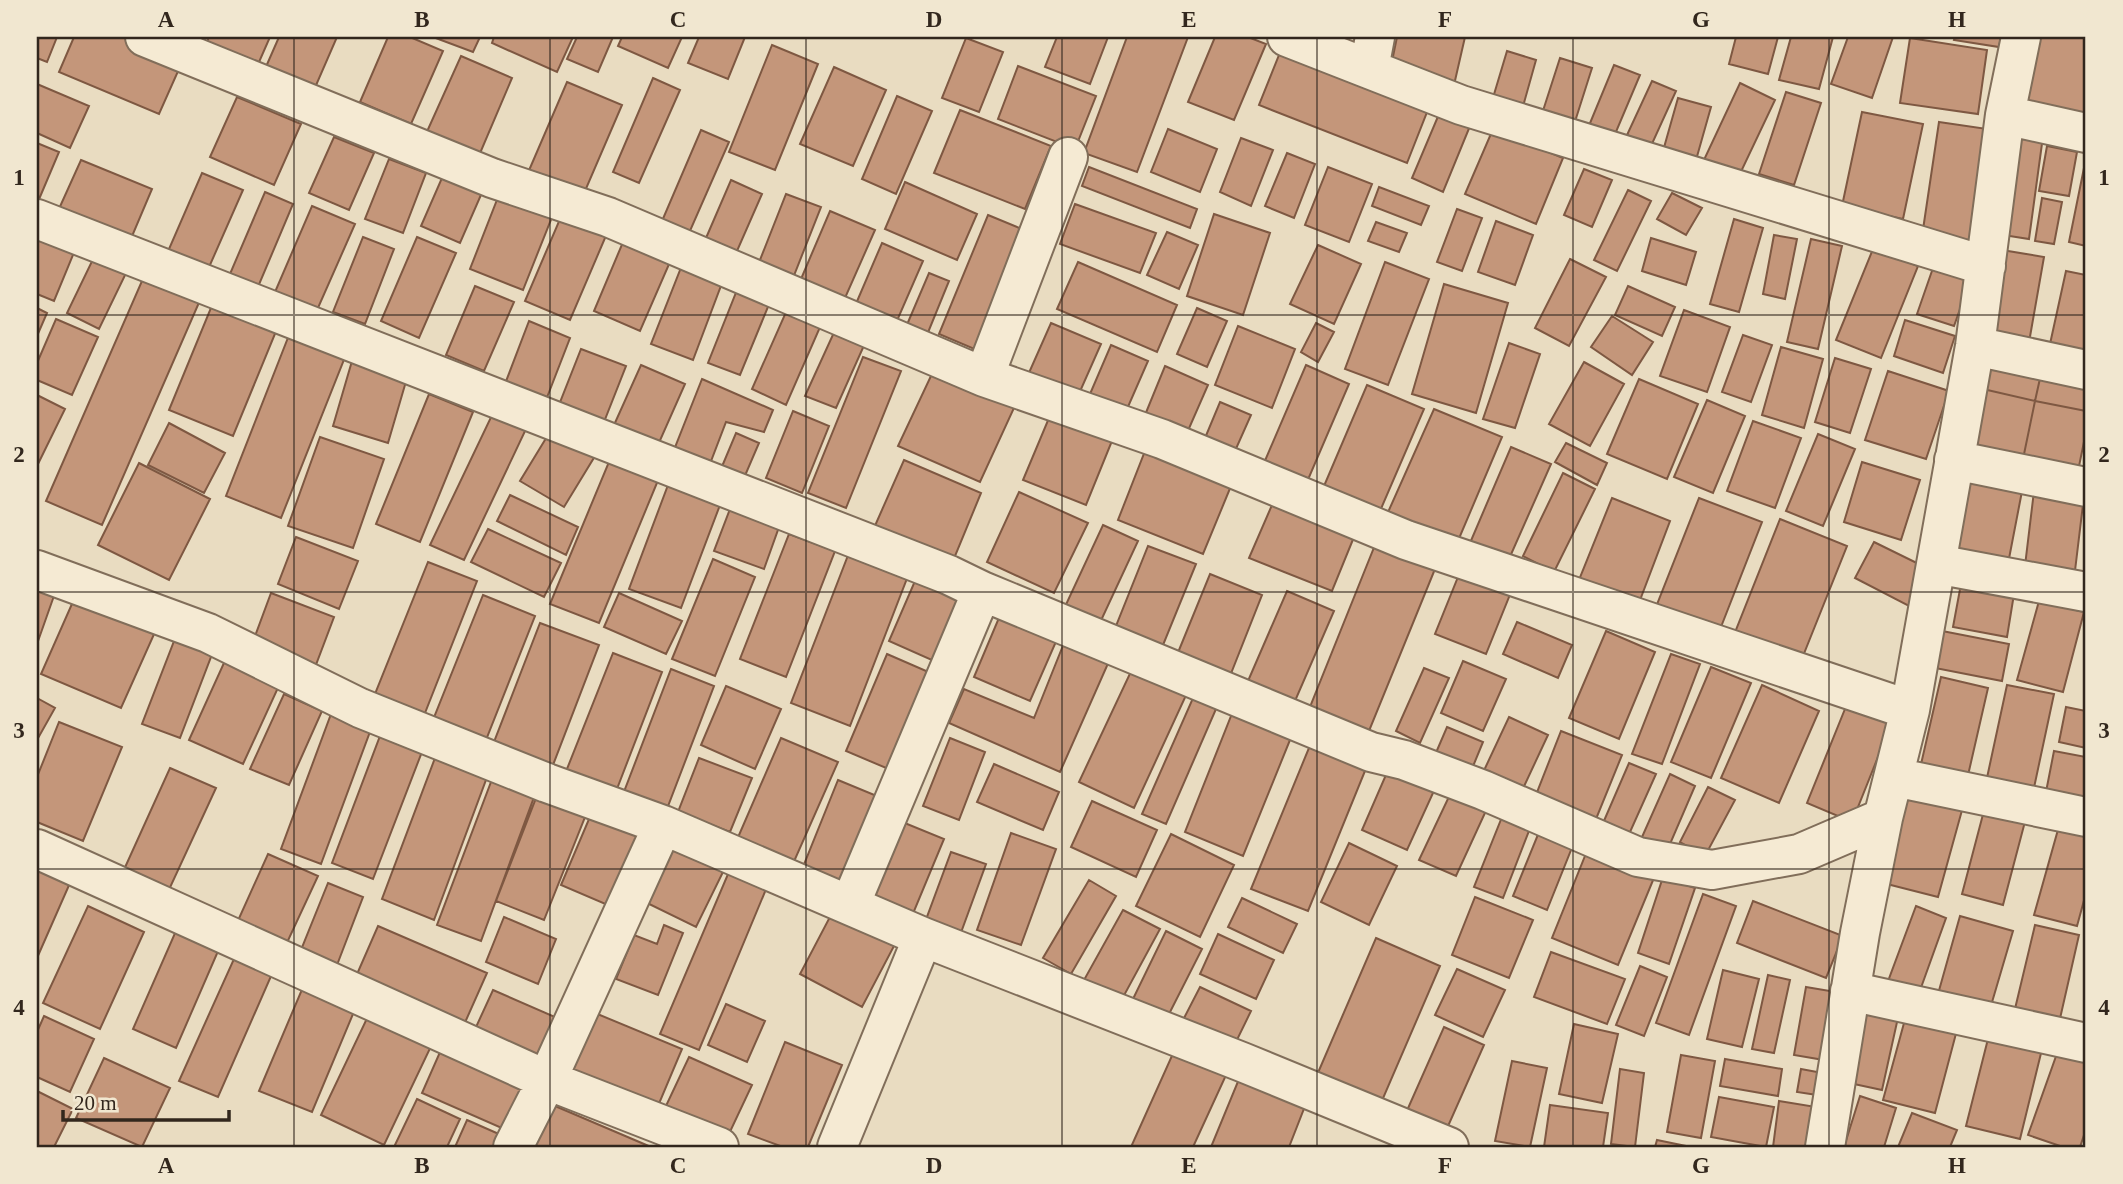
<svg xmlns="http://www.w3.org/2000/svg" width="2123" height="1184" viewBox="0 0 2123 1184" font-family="Georgia,serif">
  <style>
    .building { fill: #c4967a; stroke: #7e5842; stroke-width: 2 }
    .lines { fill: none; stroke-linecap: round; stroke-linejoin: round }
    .street-casing { stroke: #816e5a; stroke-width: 42 }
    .street { stroke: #f5ead3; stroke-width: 38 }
    .grid { fill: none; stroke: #32271d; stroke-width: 2; stroke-opacity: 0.55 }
    .neatline { fill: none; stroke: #32271d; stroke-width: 2.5 }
    .grid-label { font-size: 23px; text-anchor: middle; font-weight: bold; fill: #32271d }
  </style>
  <rect width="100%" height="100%" fill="#e9dcc1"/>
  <path class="building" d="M37 37H57L47 62 37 58Z
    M74 37H128L183 60 159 114 59 72Z
    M209 37H270L256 69 205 47Z
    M279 37H337L314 90 265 69Z
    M388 37H410L443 51 411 124 360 102Z
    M433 37H480L473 52Z
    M494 37H573L557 72 492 43Z
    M577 37H613L598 72 567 59Z
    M622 37H682L668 68 618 46Z
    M699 37H745L728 79 688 63Z
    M1057 37H1108L1090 84 1045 67Z
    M1127 37H1188L1137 172 1084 153Z
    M1215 37H1248L1266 44 1234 120 1188 102Z
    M1397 37H1465L1454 85 1390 71Z
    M1736 37H1778L1768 74 1729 64Z
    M1791 37H1833L1819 89 1779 80Z
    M1848 37H1893L1872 98 1831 84Z
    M1955 37H2001L1999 47 1954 40Z
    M2040 37H2086V108L2080 129 2018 110Z
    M966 38 1003 52 979 112 942 98Z
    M1910 38 1987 50 1978 114 1900 103Z
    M772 45 818 64 775 170 729 152Z
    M1281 50 1429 107 1407 163 1259 105Z
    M1507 51 1536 60 1522 110 1492 101Z
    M461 56 512 78 478 158 425 136Z
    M1560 58 1592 68 1572 131 1540 120Z
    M1614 65 1640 75 1613 139 1588 128Z
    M1018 66 1096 96 1075 149 998 119Z
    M834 67 886 90 853 166 800 144Z
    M653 78 680 90 639 183 613 172Z
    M1652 81 1676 91 1651 146 1627 135Z
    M567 82 622 105 582 198 527 175Z
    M1740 83 1775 100 1738 178 1703 162Z
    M37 84 89 106 70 148 37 133Z
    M1786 92 1821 103 1794 185 1759 174Z
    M897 96 932 111 896 194 862 179Z
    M237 97 301 124 274 185 210 157Z
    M1678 98 1711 107 1696 160 1663 151Z
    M960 110 1051 146 1025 209 934 173Z
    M1862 112 1923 124 1903 219 1842 206Z
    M1439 114 1470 126 1443 192 1412 178Z
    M1939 122 2001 131 1983 252 1921 243Z
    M2017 126 2044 129 2029 239 2003 235Z
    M1168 129 1217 149 1200 192 1151 172Z
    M1493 129 1563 158 1536 224 1465 194Z
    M701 130 729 142 686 240 659 228Z
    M334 137 374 153 349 210 309 193Z
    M1241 138 1273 150 1251 206 1220 192Z
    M37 143 59 152 37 204Z
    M2047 146 2077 152 2069 196 2039 191Z
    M1287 153 1315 164 1294 218 1265 206Z
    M2086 158V246L2069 242Z
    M389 159 426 173 403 233 365 219Z
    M81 160 152 189 130 241 58 211Z
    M1089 167 1197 209 1190 228 1082 186Z
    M1328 167 1372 184 1349 242 1305 225Z
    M1584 169 1612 180 1592 227 1564 215Z
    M445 171 484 188 460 243 421 226Z
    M202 173 243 190 206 274 166 256Z
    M731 180 762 194 737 251 706 238Z
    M905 182 977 214 957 260 885 229Z
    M502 187 556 207 523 290 470 269Z
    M1379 187 1429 206 1421 225 1372 206Z
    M1628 190 1651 201 1617 271 1594 260Z
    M265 192 293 204 255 294 227 281Z
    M1672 193 1702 208 1686 235 1657 219Z
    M786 194 821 207 793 278 758 265Z
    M2042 198 2062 202 2054 244 2035 241Z
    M1075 204 1156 233 1140 273 1060 244Z
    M312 206 355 224 314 317 272 299Z
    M1457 209 1482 218 1462 271 1437 262Z
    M830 211 875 230 845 298 801 279Z
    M563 212 608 231 570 320 525 301Z
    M1214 214 1270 233 1243 315 1187 296Z
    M988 215 1029 232 979 351 939 334Z
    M1734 219 1763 228 1739 312 1710 304Z
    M1496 221 1533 235 1515 285 1478 272Z
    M1376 222 1407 233 1399 252 1368 241Z
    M1167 232 1198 245 1179 289 1147 275Z
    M37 235 75 250 54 301 37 294Z
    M626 235 673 255 640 331 594 311Z
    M1774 235 1797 239 1785 299 1763 294Z
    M363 237 394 249 365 324 333 312Z
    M417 237 456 253 419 338 381 321Z
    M1651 238 1696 252 1686 285 1642 271Z
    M1811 239 1842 246 1818 349 1787 342Z
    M882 243 923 261 896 323 855 306Z
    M1318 245 1361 264 1334 324 1290 304Z
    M1873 249 1918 266 1881 358 1836 340Z
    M2002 250 2044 257 2028 348 1987 340Z
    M96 253 128 269 99 329 67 313Z
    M1570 259 1606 277 1569 346 1535 328Z
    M684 260 725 275 693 360 651 344Z
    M1078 262 1177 305 1157 352 1057 309Z
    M1385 262 1429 279 1388 385 1345 369Z
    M1933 268 1970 281 1954 326 1917 314Z
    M2066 271 2086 275V351L2050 344Z
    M929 273 949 281 927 335 906 327Z
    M145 274 201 298 102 525 46 501Z
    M1444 284 1508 303 1476 413 1412 394Z
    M739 285 772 297 740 375 708 363Z
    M475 286 514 302 484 371 446 355Z
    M1628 286 1675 307 1662 336 1615 315Z
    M215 298 279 324 233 436 169 410Z
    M790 303 824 318 786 405 752 389Z
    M37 308 47 313 37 336Z
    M1197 308 1227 321 1207 367 1177 354Z
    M1684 310 1730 327 1707 392 1660 376Z
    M1612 316 1653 342 1632 375 1591 347Z
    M56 319 98 337 72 395 37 380V363Z
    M1905 320 1955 336 1943 373 1894 356Z
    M529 321 570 338 546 400 505 384Z
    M1051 323 1101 344 1078 396 1028 375Z
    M1316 323 1334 332 1318 362 1301 352Z
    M1238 326 1295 349 1272 408 1215 385Z
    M836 328 866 341 836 408 805 396Z
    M291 330 347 352 281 518 226 496Z
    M1743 335 1772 345 1751 402 1722 392Z
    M1509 343 1540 354 1515 428 1483 419Z
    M1111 345 1148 361 1124 416 1087 401Z
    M1781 347 1823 359 1804 428 1762 415Z
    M581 349 626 366 602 427 557 410Z
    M1991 354 2043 365 2035 401 1983 389Z
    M863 357 901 371 846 508 808 493Z
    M1835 358 1871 369 1850 433 1815 422Z
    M352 361 407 378 388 443 333 426Z
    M938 361 1019 397 980 482 898 446Z
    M1584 362 1624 384 1590 446 1549 424Z
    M641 365 685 384 658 445 614 425Z
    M1306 365 1349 384 1304 489 1261 470Z
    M2043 365 2086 375V411L2035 401Z
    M1165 366 1208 385 1187 433 1145 415Z
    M1888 371 1949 391 1926 459 1865 440Z
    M702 379 773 410 764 432 726 422 708 469 672 455Z
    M1639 379 1698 404 1667 479 1607 454Z
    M1367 385 1424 409 1380 511 1324 486Z
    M1983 389 2035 401 2023 459 1971 448Z
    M429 394 473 412 420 542 376 524Z
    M37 395 65 409 37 466Z
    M1707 400 1745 416 1713 493 1674 477Z
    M2035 401 2086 411V432L2078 471 2023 459Z
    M1220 402 1251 415 1235 451 1205 438Z
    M1054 406 1116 431 1086 505 1023 480Z
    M1434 409 1502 437 1455 548 1385 519Z
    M793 411 829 426 802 493 766 478Z
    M493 413 526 429 464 560 430 545Z
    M1753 421 1801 438 1775 508 1727 491Z
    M169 423 225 453 204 493 148 465Z
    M551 430 595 456 564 507 520 481Z
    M736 433 759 443 741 485 718 476Z
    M1818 434 1855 449 1823 526 1786 511Z
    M320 437 384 459 353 548 288 526Z
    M1566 443 1607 463 1597 485 1555 462Z
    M1511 447 1551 464 1509 559 1470 543Z
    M1145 451 1231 486 1203 554 1118 520Z
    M611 457 659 478 599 623 550 604Z
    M904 460 981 493 953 561 874 528Z
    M1862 462 1920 480 1901 540 1844 522Z
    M139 463 210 499 169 580 98 545Z
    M1563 473 1595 489 1554 572 1523 556Z
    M1970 476 2023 486 2007 569 1954 558Z
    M668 485 720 505 681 608 629 589Z
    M2034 491 2084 496 2074 579 2024 574Z
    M1019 492 1088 523 1054 593 987 562Z
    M510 495 578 527 566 555 497 521Z
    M1612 498 1670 521 1637 608 1577 585Z
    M1699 498 1762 522 1719 632 1656 607Z
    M1272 505 1354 537 1332 591 1249 558Z
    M730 509 779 527 764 569 714 551Z
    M1780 519 1847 546 1799 666 1732 640Z
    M1103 525 1138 541 1098 627 1063 611Z
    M488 529 561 563 544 597 471 562Z
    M789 534 835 551 786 677 740 659Z
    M296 537 358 561 339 609 278 584Z
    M1874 542 1929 569 1909 606 1855 578Z
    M852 545 911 568 850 726 791 703Z
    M1375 545 1435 569 1369 731 1310 707Z
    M1148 546 1196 564 1161 650 1114 631Z
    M713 559 755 577 715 676 672 659Z
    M428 562 477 581 423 718 373 699Z
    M1460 572 1511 592 1486 654 1435 634Z
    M918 574 972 598 943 665 889 641Z
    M1210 574 1262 595 1230 676 1177 655Z
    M1961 584 2014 594 2007 637 1953 627Z
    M37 587 55 593 37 644Z
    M1287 591 1334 611 1295 701 1248 681Z
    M271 593 334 617 314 670 251 647Z
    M619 593 682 621 666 654 604 627Z
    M483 595 535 616 482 750 429 730Z
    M75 597 155 632 121 708 41 674Z
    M2039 601 2084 612 2063 692 2017 680Z
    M1001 613 1058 637 1030 701 974 677Z
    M1517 622 1572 645 1558 678 1503 654Z
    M540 623 599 645 553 765 494 742Z
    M1937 630 2009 644 2002 681 1930 667Z
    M1606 631 1655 652 1619 739 1569 718Z
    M176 636 214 649 180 738 142 724Z
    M1066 638 1110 659 1060 772 949 723 964 689 1034 718Z
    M613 653 662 672 615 794 565 774Z
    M228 654 282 679 243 764 189 740Z
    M887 654 940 677 898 773 846 751Z
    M1671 654 1700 664 1662 764 1632 754Z
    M1463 661 1506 679 1483 731 1441 713Z
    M1134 665 1188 691 1134 808 1079 782Z
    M1711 667 1751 683 1711 778 1671 762Z
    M1424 668 1449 678 1420 743 1396 731Z
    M671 669 714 686 665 814 622 797Z
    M1941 677 1988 688 1966 784 1919 773Z
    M1762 685 1819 711 1779 803 1721 778Z
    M2007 685 2054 694 2032 797 1985 787Z
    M726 686 781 709 755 769 701 745Z
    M284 694 322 711 289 785 250 769Z
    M37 698 55 708 37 740Z
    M1193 698 1216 709 1166 824 1142 814Z
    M1847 704 1892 722 1852 822 1807 803Z
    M2066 707 2086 711V748L2059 742Z
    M1233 711 1292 735 1243 856 1185 832Z
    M331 714 371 729 321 864 281 849Z
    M1509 717 1548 735 1519 797 1480 779Z
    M59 722 122 747 83 841 37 822V777Z
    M1447 727 1483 742 1469 776 1432 762Z
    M383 728 425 744 373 879 332 863Z
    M1561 731 1622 755 1594 824 1534 800Z
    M781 738 838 762 792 866 736 842Z
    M950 738 985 752 959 820 923 806Z
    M1311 743 1367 766 1308 911 1251 889Z
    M438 750 490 769 434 920 382 899Z
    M2054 751 2086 757V804L2045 797Z
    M699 758 752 778 730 832 678 812Z
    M1392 761 1438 782 1407 850 1362 830Z
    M1629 763 1656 774 1626 841 1600 830Z
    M994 764 1059 792 1043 830 977 802Z
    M170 768 216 788 167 894 122 874Z
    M494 774 537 789 481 941 437 925Z
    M1670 774 1695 786 1664 858 1638 846Z
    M838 780 889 801 854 888 803 867Z
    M1454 786 1490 802 1456 876 1419 860Z
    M1904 786 1964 803 1938 897 1879 882Z
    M1708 787 1735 800 1705 856 1680 842Z
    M538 793 587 812 544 920 496 901Z
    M1092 801 1157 830 1136 877 1071 847Z
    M1986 803 2027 814 2003 905 1962 894Z
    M592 812 648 834 617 909 561 885Z
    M1504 812 1532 823 1503 898 1474 887Z
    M890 817 944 839 912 916 859 895Z
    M2061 819 2086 825V893L2077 926 2034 915Z
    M1539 832 1573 845 1547 910 1513 896Z
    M1011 833 1056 849 1021 945 977 930Z
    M1171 834 1234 865 1200 937 1136 906Z
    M1349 843 1397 866 1369 925 1321 902Z
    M669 846 723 872 696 927 643 901Z
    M1589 846 1656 873 1618 965 1552 938Z
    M951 852 986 864 959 938 924 925Z
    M268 854 318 876 285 947 236 925Z
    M731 867 769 882 699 1050 660 1034Z
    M37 868 70 883 37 958Z
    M1663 877 1695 888 1669 964 1638 953Z
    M1089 880 1116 896 1071 974 1043 958Z
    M328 883 363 897 337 965 301 950Z
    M1703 894 1736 906 1689 1035 1656 1023Z
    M1475 897 1533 920 1509 978 1452 955Z
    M1242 898 1297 924 1283 953 1228 927Z
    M1753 901 1843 936 1826 978 1737 943Z
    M88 906 144 932 100 1029 43 1003Z
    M1916 906 1946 918 1918 996 1887 984Z
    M1123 910 1160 929 1121 1001 1084 980Z
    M832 913 894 946 862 1007 800 974Z
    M1960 916 2013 931 1990 1009 1938 994Z
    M504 917 556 939 538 984 486 962Z
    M179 924 222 942 176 1048 133 1029Z
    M664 925 683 933 658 995 616 979 634 935 657 944Z
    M2035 925 2079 935 2059 1023 2014 1013Z
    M378 926 487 973 463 1027 354 981Z
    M1166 931 1202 949 1167 1018 1132 1001Z
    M1218 934 1274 960 1256 999 1200 974Z
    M1376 938 1440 966 1381 1103 1317 1075Z
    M238 950 275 967 218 1097 179 1081Z
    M1551 952 1625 979 1607 1024 1534 997Z
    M1640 966 1667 977 1644 1036 1616 1025Z
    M1457 969 1505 990 1483 1037 1435 1015Z
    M1723 970 1759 979 1742 1047 1707 1039Z
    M1768 975 1790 980 1774 1053 1752 1049Z
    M306 980 358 1002 312 1112 259 1091Z
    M1200 987 1251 1011 1234 1046 1182 1022Z
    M1806 987 1836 992 1824 1060 1794 1055Z
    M493 990 564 1021 543 1070 471 1038Z
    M726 1004 765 1021 747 1062 708 1045Z
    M1857 1004 1899 1013 1882 1090 1840 1081Z
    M371 1010 434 1040 384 1145 321 1115Z
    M1907 1012 1958 1026 1935 1113 1883 1100Z
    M595 1013 682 1049 658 1106 571 1069Z
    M44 1016 94 1039 70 1092 37 1077V1032Z
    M1574 1024 1618 1034 1602 1103 1559 1094Z
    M1444 1027 1484 1045 1445 1133 1405 1115Z
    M1991 1027 2044 1041 2020 1139 1966 1126Z
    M785 1042 842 1065 808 1147H783L748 1134Z
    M444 1043 533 1082 511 1132 422 1093Z
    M2060 1045 2086 1054V1129L2080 1147H2063L2028 1135Z
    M1175 1049 1227 1073 1193 1147H1131Z
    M1681 1055 1715 1061 1701 1138 1667 1132Z
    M689 1057 752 1085 728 1136 665 1108Z
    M104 1058 170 1088 142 1147 76 1118Z
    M1725 1059 1782 1069 1778 1096 1720 1086Z
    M1512 1061 1547 1068 1530 1147 1495 1141Z
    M1620 1069 1644 1073 1635 1147 1611 1144Z
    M1801 1069 1828 1074 1824 1096 1797 1092Z
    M1239 1079 1305 1106 1289 1147H1211Z
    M37 1091 73 1109 54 1147H37Z
    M1860 1096 1896 1108 1884 1147H1844Z
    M1719 1097 1774 1107 1766 1147 1711 1137Z
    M417 1099 460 1119 447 1147H394Z
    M1779 1101 1816 1107 1810 1147H1773Z
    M548 1103 651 1147H528Z
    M1550 1105 1608 1113 1603 1147H1544Z
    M1912 1113 1957 1130 1950 1147H1898Z
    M467 1120 508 1138 503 1147H455Z
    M1657 1140 1691 1147H1655Z"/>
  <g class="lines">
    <g class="street-casing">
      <path id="street" d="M145 37 492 178 608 217 984 377 1162 439 1406 540 1910 710
        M1287 37 1461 105 1986 266
        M1369 69 1375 37
        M2005 115 2086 133
        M37 219 949 575 982 591 1371 752 1404 760 1483 790 1638 857 1712 870 1799 854 1883 818
        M1975 346 2086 370
        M984 377 1068 157
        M1954 460 2086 487
        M1936 564 2086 592
        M37 570 208 633 360 708 547 783 663 825 923 937 1242 1062 1449 1147
        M1894 777 2086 817
        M37 849 547 1080 719 1147
        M850 905 982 591
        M1850 991 2086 1043
        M513 1147 547 1080 663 825
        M837 1147 923 937
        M1825 1147 1860 933 1883 818 1910 710 1975 346 2005 115 2021 37"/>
    </g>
    <use href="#street" class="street"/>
  </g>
  <path class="grid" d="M294 37V1147M550 37V1147M806 37V1147M1062 37V1147M1317 37V1147M1573 37V1147M1829 37V1147M37 315H2086M37 592H2086M37 869H2086"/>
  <rect width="2123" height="1184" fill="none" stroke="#f1e7d0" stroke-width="77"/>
  <path d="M63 1110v10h166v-10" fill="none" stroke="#32271d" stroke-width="3.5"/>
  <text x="74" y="1110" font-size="21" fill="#32271d" stroke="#f1e7d0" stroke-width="5" paint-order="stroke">20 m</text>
  <rect x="38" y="38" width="2046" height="1108" class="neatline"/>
  <g class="grid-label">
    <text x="166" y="27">A</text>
    <text x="422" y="27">B</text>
    <text x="678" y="27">C</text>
    <text x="934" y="27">D</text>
    <text x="1189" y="27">E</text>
    <text x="1445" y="27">F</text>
    <text x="1701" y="27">G</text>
    <text x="1957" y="27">H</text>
    <text x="19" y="185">1</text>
    <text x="2104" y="185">1</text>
    <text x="19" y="462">2</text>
    <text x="2104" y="462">2</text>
    <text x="19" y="738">3</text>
    <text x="2104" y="738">3</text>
    <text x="19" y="1015">4</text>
    <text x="2104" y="1015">4</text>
    <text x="166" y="1173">A</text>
    <text x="422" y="1173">B</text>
    <text x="678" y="1173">C</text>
    <text x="934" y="1173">D</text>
    <text x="1189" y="1173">E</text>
    <text x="1445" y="1173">F</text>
    <text x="1701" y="1173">G</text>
    <text x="1957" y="1173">H</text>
  </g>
</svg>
